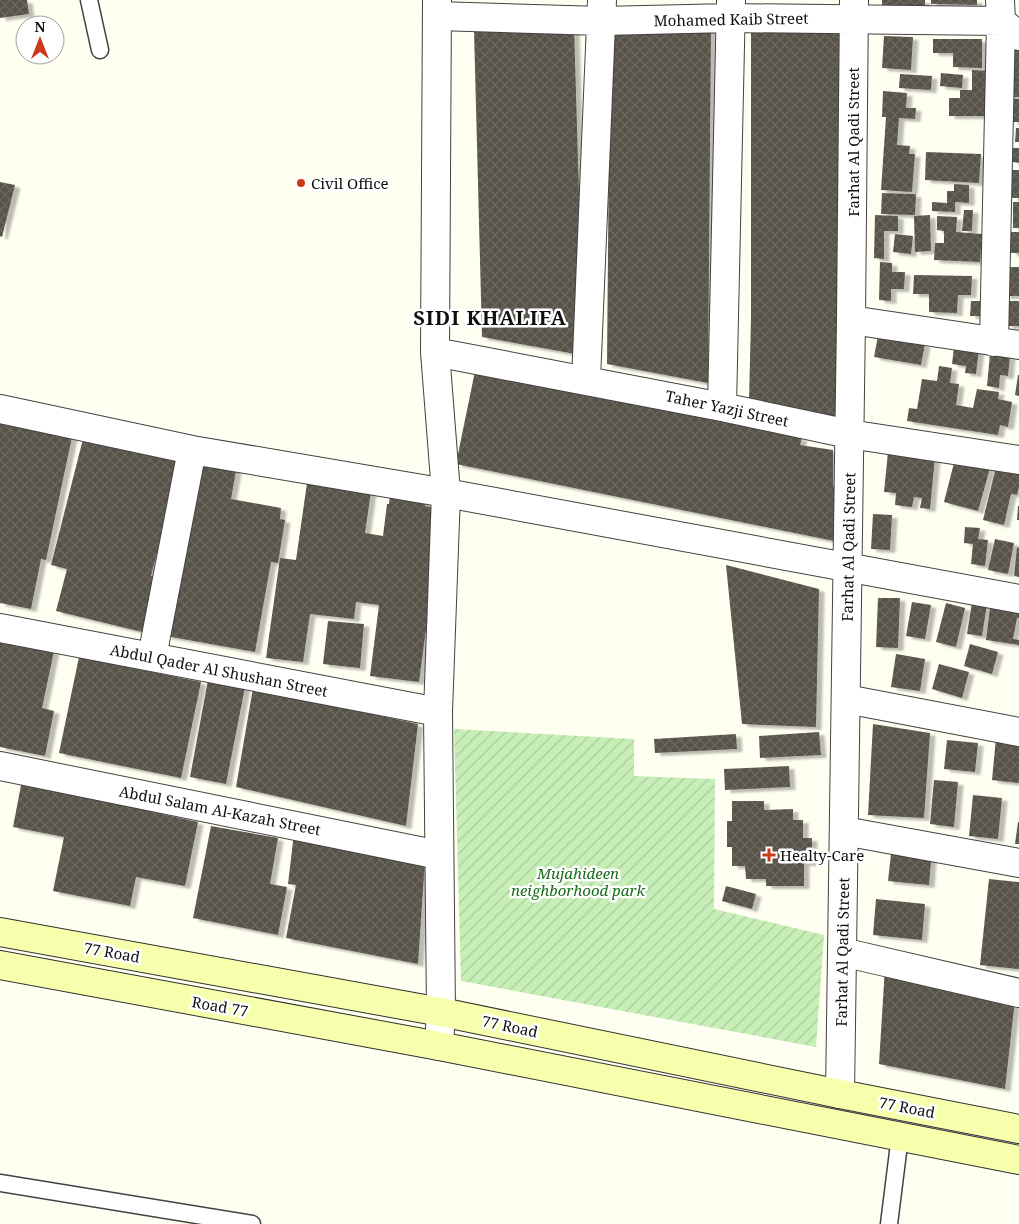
<svg xmlns="http://www.w3.org/2000/svg" width="1019" height="1224" viewBox="0 0 1019 1224" font-family="'Noto Serif',serif">
  <style>
    .garden { fill: url(#garden-furrows) }
    .building { fill: url(#building-cross-hatch); filter: url(#shadow) }
    .lines { fill: none; stroke-linecap: round; stroke-linejoin: round }
    .lane-casing { stroke: #424242; stroke-width: 19 }
    .street-casing { stroke: #424242; stroke-width: 30 }
    .secondary-casing { stroke: #313131; stroke-width: 30 }
    .lane { stroke: #fff; stroke-width: 16 }
    .street { stroke: #fff; stroke-width: 28 }
    .secondary { stroke: #f6ffac; stroke-width: 28 }
    .poi-dot { fill: #cc381a; stroke: #fff; stroke-width: 2 }
    .labels { text-anchor: middle; dominant-baseline: central; stroke-width: 5; stroke-linejoin: round; paint-order: stroke }
    .street-label { font-size: 15px; fill: #0f0f0f; stroke: #fff }
    .poi-label { font-size: 15px; fill: #0f0f0f; stroke: #fff; text-anchor: start }
    .park-label { font-size: 15px; font-style: italic; fill: #196d1a; stroke: #fff }
    .district-label { font-size: 20px; font-weight: bold; letter-spacing: 1px; fill: #0f0f0f; stroke: #fff }
  </style>
  <defs>
    <pattern id="garden-furrows" width="10" height="10" patternUnits="userSpaceOnUse" patternTransform="scale(1.25)"><rect width="10" height="10" fill="#c7eeb7"/><path d="M-1 1l2-2M0 10L10 0M9 11l2-2" fill="none" stroke="#aacb9c"/></pattern>
    <pattern id="building-cross-hatch" width="8" height="8" patternUnits="userSpaceOnUse" patternTransform="scale(1.25)"><rect width="8" height="8" fill="#59534a"/><path d="M0 0l8 8M0 8l8-8" fill="none" stroke="#6c6760"/></pattern>
    <filter id="shadow"><feDropShadow dx="5.5" dy="3" stdDeviation="1" flood-color="#0004"/></filter>
  </defs>
  <rect width="100%" height="100%" fill="#fffff1"/>
  <path class="garden" d="M454 729 634 739V776L715 779 714 909 824 935 816 1047 461 981Z"/>
  <path class="building" d="M0 0H27L29 14 0 18Z
    M882 0H925V7L882 9Z
    M931 0H977V5L931 4Z
    M751 22H852L846 422 749 402 751 318Z
    M610 26 711 27 708 383 607 364Z
    M574 27 582 292 581 355 482 337 474 30Z
    M884 36 913 37 911 70 882 68Z
    M933 39H982V68L953 67V53H933Z
    M1008 45 1019 46V97H1007Z
    M972 70 993 71V116H949V98H960V90H972Z
    M941 73 963 75 962 88 940 86Z
    M900 74 932 76 931 90 899 88Z
    M883 91 907 93 906 108H916L915 119 899 118 897 145 910 146 909 154H915L912 192 881 190 886 117H882Z
    M1013 99H1019V122H1012Z
    M1016 128H1019V142H1015Z
    M1013 148H1019V163L1013 162Z
    M926 152 981 154 979 183 925 180Z
    M1012 170H1019V198H1012Z
    M0 182 15 185 2 237 0 236Z
    M954 184 969 185V203L955 202V212L932 211V202L947 203V191H954Z
    M882 193 916 194 915 215 881 214Z
    M1013 202H1019V228H1013Z
    M964 210H973L972 231H962Z
    M875 215 898 216V231H884V259L874 258Z
    M930 215 931 251 915 252 914 216Z
    M937 216 957 217 956 232 982 234 980 262 934 260 935 243H944V231L937 230Z
    M1007 232H1019V253H1011V247L1007 246Z
    M895 234 913 236 911 254 893 252Z
    M880 262 892 263V272H905L904 289H891V301L879 300Z
    M1006 267H1019V296H1005Z
    M914 275 972 276 971 295H958L957 313 929 312V294H913Z
    M971 301H985V316H970Z
    M1007 301H1019V326H1007Z
    M878 336 925 344 921 365 874 357Z
    M954 347 979 349 976 374 965 373 966 366 952 364Z
    M990 354 1010 356 1008 376 1000 375 999 388 987 386Z
    M939 366 952 368 950 383 959 384 956 405 973 408 977 389 999 392 998 399 1012 402 1008 427 1000 425 998 435 907 421 909 408 917 409 922 379 937 381Z
    M475 371 802 438 800 445 833 450V486L850 489 839 542 456 464Z
    M1018 375H1019V396L1015 395Z
    M0 413 72 437 46 560 41 559 31 609 0 603Z
    M84 435 181 459 151 576 157 577 142 632 56 611 67 569 51 565Z
    M888 452 935 457 930 509 920 508 922 498 914 497 912 507 895 505 896 493 884 492Z
    M198 457 237 465 231 499 281 508 280 519 285 520 278 563 271 562 255 652 166 636Z
    M955 459 990 468 978 511 944 502Z
    M997 463 1019 469V487L1017 495 1011 494 1004 525 983 520Z
    M307 483 371 492 365 533 383 536 387 504H389L390 493 426 498 425 506 442 509 419 682 370 676 379 605 356 602 354 619 310 614 303 662 266 658 280 558 296 560Z
    M1018 506H1019V520H1017Z
    M873 514 892 515 890 550 871 549Z
    M965 527 980 528 978 539 988 540 985 566 971 564 973 544 964 543Z
    M995 539 1014 543 1008 574 988 570Z
    M1017 547 1019 548V577L1014 576Z
    M726 565 819 589 816 727 742 724Z
    M878 598H900L898 648 876 647Z
    M991 600 1019 603V618H1017L1013 639 1019 640V645L986 640Z
    M912 602 931 605 925 639 906 636Z
    M972 602 987 604 982 636 967 634Z
    M946 603 965 608 956 647 936 642Z
    M328 621 364 624 360 668 323 664Z
    M0 640 54 651 42 708 54 711 45 756 0 747Z
    M970 644 998 652 992 674 964 666Z
    M896 654 925 659 920 691 891 687Z
    M79 657 201 682 181 778 59 753Z
    M939 664 969 672 962 698 932 689Z
    M208 680 245 687 226 784 190 777Z
    M253 688 418 724 406 826 236 787Z
    M873 724 930 733 924 818 868 815Z
    M819 732 821 755 760 758 759 736Z
    M736 734 737 749 655 753 654 739Z
    M996 738 1019 741V783L992 780Z
    M947 740 978 743 975 772 944 769Z
    M789 766 790 787 725 790 724 769Z
    M22 780 154 806 153 812 198 822 185 886 136 877 130 906 53 891 64 837 13 827Z
    M934 780 958 782 954 827 930 824Z
    M973 795 1002 798 998 839 969 836Z
    M732 801H764V810L793 809V820H803V838H812V863H804V886H766V879H746L745 866H732V847H727V821H732Z
    M1018 822H1019V844H1015Z
    M211 826 278 838 270 884 287 887 278 935 193 918Z
    M294 833 425 860 418 964 286 938 296 885 288 884Z
    M892 845 932 849 929 885 888 881Z
    M989 879 1019 882V969L980 965Z
    M726 886 756 894 752 909 722 901Z
    M876 899 925 904 922 940 873 935Z
    M885 967 1017 982 1005 1089 879 1064Z"/>
  <g class="lines">
    <g class="lane-casing">
      <path id="lane" d="M89 0 100 50
        M0 1183 252 1224
        M889 1224 900 1136"/>
    </g>
    <g class="street-casing">
      <path id="street" d="M437 0 435 352 446 493 438 712 441 1012 439 1046
        M437 16 602 21 730 18 1001 21 1019 36
        M851 320 1019 345
        M994 342 1001 21 1000 0
        M435 352 722 407 849 434 1019 460
        M586 380 602 0
        M722 407 731 1
        M0 409 192 450 446 493 1019 599
        M0 628 438 712
        M152 657 192 450
        M846 699 1019 732
        M0 766 439 855
        M844 831 1019 863
        M842 952 1019 993
        M840 1094 851 320 854 0"/>
    </g>
    <g class="secondary-casing">
      <path id="secondary" d="M0 932 441 1012 840 1094 1019 1129
        M0 965 439 1046 1019 1160"/>
    </g>
    <use href="#lane" class="lane"/>
    <use href="#street" class="street"/>
    <use href="#secondary" class="secondary"/>
  </g>
  <g class="poi-dot">
    <circle cx="301" cy="183" r="5"/>
    <path d="M766.5 847.5h5v5h5v5h-5v5h-5v-5h-5v-5h5z"/>
  </g>
  <g class="labels">
    <g class="street-label">
      <text transform="translate(731 19) rotate(-1)">Mohamed Kaib Street</text>
      <text transform="translate(853 142) rotate(-90)">Farhat Al Qadi Street</text>
      <text transform="translate(727 408) rotate(12)">Taher Yazji Street</text>
      <text transform="translate(848 547) rotate(-89)">Farhat Al Qadi Street</text>
      <text transform="translate(219 670) rotate(11)">Abdul Qader Al Shushan Street</text>
      <text transform="translate(220 810) rotate(11)">Abdul Salam Al-Kazah Street</text>
      <text transform="translate(112 952) rotate(10)">77 Road</text>
      <text transform="translate(842 952) rotate(-89)">Farhat Al Qadi Street</text>
      <text transform="translate(220 1006) rotate(10)">Road 77</text>
      <text transform="translate(510 1026) rotate(12)">77 Road</text>
      <text transform="translate(907 1107) rotate(11)">77 Road</text>
    </g>
    <g class="poi-label">
      <text x="311" y="183">Civil Office</text>
      <text x="780" y="855">Healty-Care</text>
    </g>
    <g class="park-label">
      <text x="578" y="873">Mujahideen<tspan x="578" dy="17">neighborhood park</tspan></text>
    </g>
    <g class="district-label">
      <text x="490" y="317">SIDI KHALIFA</text>
    </g>
  </g>
  <g transform="translate(40 40)"><circle r="24" fill="#ffffff" stroke="#9f9f9f"/>
  <path d="M0-4L9 19L0 12L-9 19Z" fill="#cc381a"/>
  <text y="-8" font-size="14" font-weight="bold" text-anchor="middle" fill="#0f0f0f">N</text>
  </g>
</svg>
